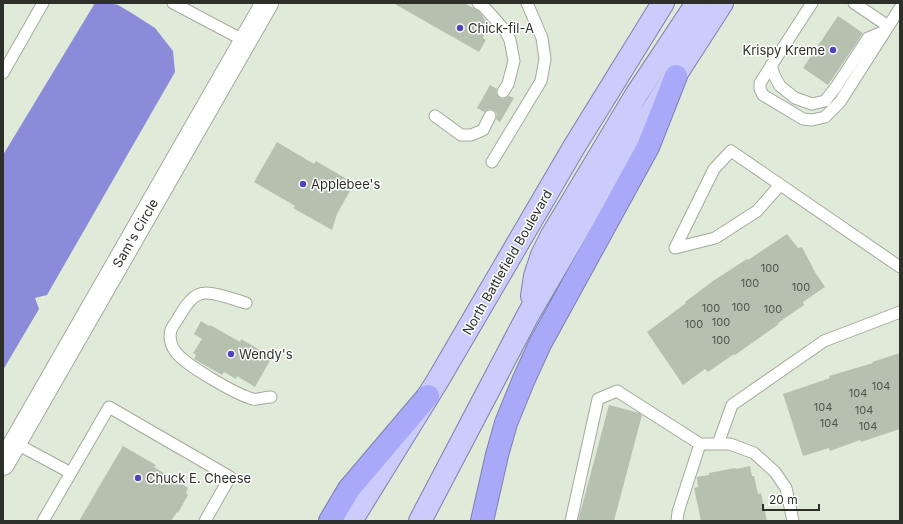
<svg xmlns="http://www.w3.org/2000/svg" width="903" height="524" viewBox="0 0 903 524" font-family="Inter,sans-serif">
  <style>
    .water { fill: #8b8cd9 }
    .building { fill: #b6c0af }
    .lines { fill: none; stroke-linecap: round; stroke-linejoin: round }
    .lane-casing { stroke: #a2ab9a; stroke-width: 13 }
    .street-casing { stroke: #a2ab9a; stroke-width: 24 }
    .primary-casing { stroke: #7d7fb0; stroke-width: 24 }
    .highway-casing { stroke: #7d7fb0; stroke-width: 24 }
    .lane { stroke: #fff; stroke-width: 11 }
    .street { stroke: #fff; stroke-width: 22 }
    .primary { stroke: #cbccfb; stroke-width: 22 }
    .highway { stroke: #a8aaf9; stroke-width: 22 }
    .poi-dot { fill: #5344bc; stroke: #fff; stroke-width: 1.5 }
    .labels { text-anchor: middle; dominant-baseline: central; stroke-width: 3; stroke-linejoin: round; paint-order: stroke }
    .number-label { font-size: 11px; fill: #4e544a }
    .poi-label { font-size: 13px; fill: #2c3029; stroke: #fff; text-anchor: start }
    .street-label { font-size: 13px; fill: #2c3029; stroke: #fff }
  </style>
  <rect width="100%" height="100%" fill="#e0ead8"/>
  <path class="water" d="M95 3H111L118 5 130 12 155 28 173 51 175 72 47 295 35 298 39 309 3 370V155Z"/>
  <path class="building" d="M393 3H464L479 11 485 20 488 26 483 38 486 40 479 52Z
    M838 16 863 33 828 85 803 68Z
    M490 85 497 89 496 92 497 95 500 98 503 99 506 98 509 96 514 98 500 122 496 119 497 115 496 112 493 110 489 109 484 112 477 108Z
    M277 142 314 164 316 161 350 181 346 187 351 189 337 214 332 230 293 208 295 206 254 182Z
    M787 234 798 248 802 247 815 272 825 287 803 302 804 305 778 323 779 324 735 355 734 354 708 372 705 369 683 385 647 332 686 303 685 302 713 281 747 259 748 260Z
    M201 321 209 326 210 325 240 342 241 339 272 357 255 387 237 376 236 379 224 372 222 375 194 359 196 355 193 353 202 339 194 334Z
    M900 353V429L861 442 860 440 830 451 829 448 803 456 783 394 830 378 829 376 873 363 872 362Z
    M609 405 639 413 642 415 614 521H578Z
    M123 446 156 465 154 467 188 488 186 493 188 495 178 513 177 512 171 521H79Z
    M750 466 752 476H754L758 494 761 493 767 521H701L694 488 698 487 697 477 709 475V473L735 468 736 469Z"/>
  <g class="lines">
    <g class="lane-casing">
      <path id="lane" d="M173 3 245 41
        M478 3 483 6 495 19 506 32 510 40 514 61 508 84 503 92
        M812 3 760 83V89L763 95 803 119 812 120 825 117 840 102 900 8
        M854 3 888 26
        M771 65 774 75 780 86 795 98 812 104 825 101 836 87 868 38 885 31
        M3 73 43 3
        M435 116 461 135H471L483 130 490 116
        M492 162 541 81 545 59 542 38 527 3
        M780 185 757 211 715 238 675 248 714 169 731 151 900 267
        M246 303C235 300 216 292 205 293 192 293 183 310 177 320 175 323 172 327 171 330 169 337 171 345 175 351 183 364 237 395 253 399 258 400 265 397 271 397
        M15 443 71 473
        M718 444 732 405 824 341 900 312
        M43 521 109 407 230 477 205 521
        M571 521 598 399 617 391 700 444H730L754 453 775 472 786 488 793 521
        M677 521 678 512 700 444"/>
    </g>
    <g class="street-casing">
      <path id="street" d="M3 464 267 3"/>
    </g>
    <g class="primary-casing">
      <path id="primary" d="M532 296 535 276 542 255 551 237 636 95 697 3
        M351 521 438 380 574 147 663 3
        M420 521 528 315 595 200 722 3"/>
    </g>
    <g class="highway-casing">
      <path id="highway" d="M330 521 349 489 428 396
        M482 521 497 455 506 423 524 379 540 344 648 147 676 76"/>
    </g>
    <use href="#lane" class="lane"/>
    <use href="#street" class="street"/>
    <use href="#primary" class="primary"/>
    <use href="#highway" class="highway"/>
  </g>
  <g class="poi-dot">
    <circle cx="460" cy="28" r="4"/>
    <circle cx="833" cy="50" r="4"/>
    <circle cx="303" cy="184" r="4"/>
    <circle cx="231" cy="354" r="4"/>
    <circle cx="138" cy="478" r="4"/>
  </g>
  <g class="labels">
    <g class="number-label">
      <text x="770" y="268">100</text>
      <text x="750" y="283">100</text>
      <text x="801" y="287">100</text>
      <text x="741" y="307">100</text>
      <text x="711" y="308">100</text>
      <text x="773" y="309">100</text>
      <text x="721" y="322">100</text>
      <text x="694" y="324">100</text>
      <text x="721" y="340">100</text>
      <text x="881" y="386">104</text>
      <text x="858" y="393">104</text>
      <text x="823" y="407">104</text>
      <text x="864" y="410">104</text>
      <text x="829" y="423">104</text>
      <text x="868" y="426">104</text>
    </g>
    <g class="poi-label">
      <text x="468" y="28">Chick-fil-A</text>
      <text x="825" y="50" text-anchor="end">Krispy Kreme</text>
      <text x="311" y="184">Applebee's</text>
      <text x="239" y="354">Wendy's</text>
      <text x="146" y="478">Chuck E. Cheese</text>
    </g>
    <g class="street-label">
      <text transform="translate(135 233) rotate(-60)">Sam's Circle</text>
      <text transform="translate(507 262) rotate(-60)">North Battlefield Boulevard</text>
    </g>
  </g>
  <rect width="903" height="524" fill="none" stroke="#2c3029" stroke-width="8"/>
  <path d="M763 504v6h56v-6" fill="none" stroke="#2c3029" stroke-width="2"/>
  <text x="769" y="504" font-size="12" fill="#2c3029" stroke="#ffffff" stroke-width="3" paint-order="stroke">20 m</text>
</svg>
